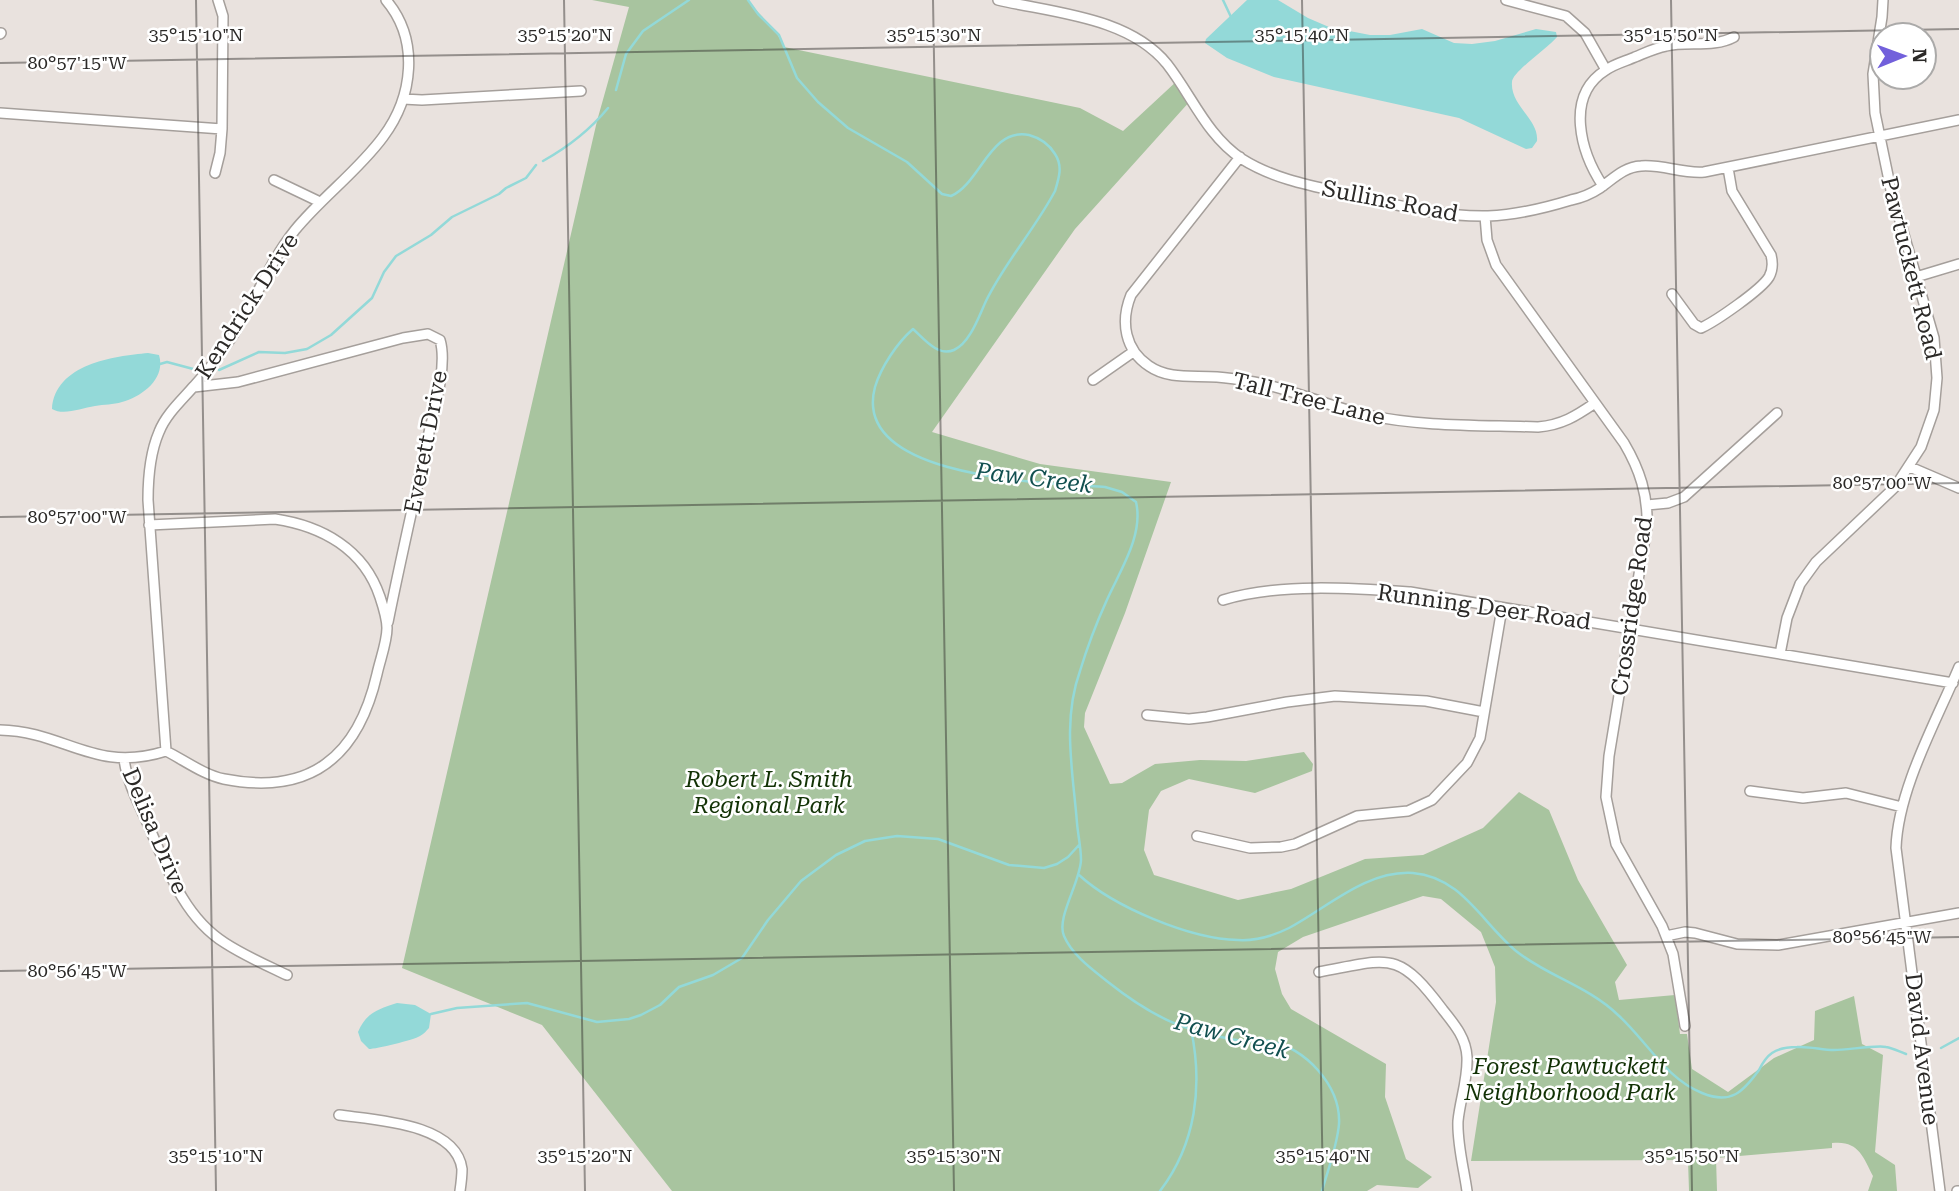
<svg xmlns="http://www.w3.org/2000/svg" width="1959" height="1191" viewBox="0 0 1959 1191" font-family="'Roboto Serif',serif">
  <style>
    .green { fill: #a8c49f }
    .water { fill: #93d9d8 }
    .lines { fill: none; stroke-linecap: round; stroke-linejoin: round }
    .stream { stroke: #93d9d8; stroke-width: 2.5 }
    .minor-casing { stroke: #a59f9b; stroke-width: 12 }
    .minor { stroke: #fff; stroke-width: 9 }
    .ticks { fill: none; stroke: #2c2a28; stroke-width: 2; stroke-opacity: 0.45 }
    .labels { text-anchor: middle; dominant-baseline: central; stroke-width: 5; stroke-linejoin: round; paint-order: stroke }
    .street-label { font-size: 23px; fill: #2c2a28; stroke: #fff }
    .park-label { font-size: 23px; font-style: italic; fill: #123205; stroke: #fff }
    .water-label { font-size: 24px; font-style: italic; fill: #125050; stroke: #fff }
    .ticks-label { font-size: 18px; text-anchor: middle; fill: #2c2a28; stroke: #fff; stroke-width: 5; stroke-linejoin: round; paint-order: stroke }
  </style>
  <rect width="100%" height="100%" fill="#e9e2de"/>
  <path class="green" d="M592 0H748C759 16 777 28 784 47L1080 108 1123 131 1178 80 1191 100 1075 229 932 432 1040 464 1171 482 1125 613 1085 713 1084 727 1110 784 1122 783 1155 764 1200 760 1246 761 1304 752 1313 764 1312 771 1255 793 1189 779 1161 791 1149 810 1144 850 1154 875 1238 900 1291 889 1365 859 1423 855 1483 828 1519 792 1549 810 1578 880 1627 965 1615 982 1619 1000 1675 995 1680 1034H1687L1692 1069 1728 1092 1774 1058 1814 1040 1815 1011 1854 996 1862 1044 1883 1055 1875 1152 1895 1165 1897 1191H1868L1873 1176C1863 1156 1858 1140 1832 1143V1148L1716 1158 1717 1191H1689L1688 1160 1471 1161 1496 1002 1495 967 1481 932 1441 899 1423 896 1303 937 1278 952 1275 969 1282 994 1291 1009 1386 1064 1385 1097 1406 1159 1432 1177 1418 1188 1377 1185 1367 1191H672L542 1025 402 968 597 121 629 7Z"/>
  <path class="water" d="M1247 0H1278L1308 18 1329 27 1370 35H1390L1422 29 1454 43 1472 44 1495 41 1536 29 1556 32 1557 37C1548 48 1512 72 1512 82 1510 106 1539 119 1537 141L1532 148 1526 149 1459 118 1274 77 1227 58 1205 43 1206 39Z
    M148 353 159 355C166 378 143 396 122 402 113 405 104 404 95 406 81 408 64 416 52 409 55 364 114 356 148 353Z
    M397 1003 415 1005 431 1014 429 1028C426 1031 424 1034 420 1036 414 1040 376 1049 369 1049L361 1041 358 1032C366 1013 378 1009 397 1003Z"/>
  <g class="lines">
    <path class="stream" d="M748 0 758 14 779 35 797 78 818 102 848 128 907 162 942 194 951 196C980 184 990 127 1029 135 1040 138 1049 144 1055 154 1063 166 1059 178 1055 191 1035 229 1005 262 986 301 979 316 970 343 954 350 938 357 924 339 913 329 897 343 881 367 875 387 850 480 1051 483 1105 487L1122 492 1136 502C1144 536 1119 572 1106 602 1096 624 1087 648 1080 671 1062 721 1073 772 1077 823 1078 835 1081 848 1081 860 1080 883 1056 918 1064 936 1072 955 1093 970 1108 982 1132 1001 1162 1021 1191 1029 1208 1034 1225 1039 1243 1041 1251 1042 1261 1040 1269 1041 1305 1047 1341 1086 1339 1124 1337 1147 1328 1169 1322 1191
      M1223 0 1231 17
      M616 90 626 54 643 31 689 0
      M543 161C568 147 590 130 608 108
      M160 364 167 362 197 370
      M219 370 259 352 285 353 307 349 331 335 372 298 384 272 396 256 431 235 452 217 499 194 506 188 526 178 536 165
      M1079 875C1114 907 1190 939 1238 940 1255 941 1273 936 1289 928 1327 908 1366 870 1413 873 1462 877 1482 923 1516 951 1547 976 1588 986 1618 1015 1646 1040 1666 1079 1702 1093 1731 1105 1743 1092 1759 1070 1762 1064 1766 1057 1772 1053 1778 1049 1789 1047 1797 1047 1809 1046 1822 1050 1834 1050 1847 1050 1876 1045 1886 1047 1893 1048 1900 1052 1906 1054
      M431 1014 457 1008 527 1003 597 1022 629 1019 641 1015 660 1005 679 987 713 975 742 958 768 920 801 881 836 855 865 841 897 836 938 839 1009 865 1044 868 1057 864 1068 857 1079 845
      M1941 1048 1959 1038
      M1160 1191C1196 1144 1203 1086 1191 1029"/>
    <g class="minor-casing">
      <path id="minor" d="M998 0C1054 13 1129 17 1167 64 1192 96 1207 136 1242 159 1277 181 1318 187 1357 196 1400 206 1443 217 1488 216 1515 215 1545 208 1571 200 1581 198 1591 194 1600 188 1613 179 1624 167 1641 166 1662 164 1683 174 1704 172L1959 120
        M1506 0 1566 16 1585 33 1606 70
        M0 34 1 33
        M403 99 422 100 581 91
        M0 113 222 129
        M1240 157 1131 295C1120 322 1125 350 1149 366 1169 380 1194 375 1217 377 1229 378 1242 380 1254 382 1293 389 1329 407 1367 415 1422 427 1482 425 1538 427 1562 425 1576 416 1595 403
        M215 173 220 153 222 129 223 16 218 0
        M274 180 320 202
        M1603 186C1581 153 1564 96 1606 70 1614 64 1626 61 1635 57 1645 53 1655 48 1666 46 1688 41 1714 48 1734 37
        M1485 216 1487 240 1496 265 1624 443C1640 470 1648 495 1647 526L1609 756 1606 797 1616 844 1662 926 1673 954 1685 1026
        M1916 277 1959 264
        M1672 294 1694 324 1701 328C1716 321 1761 290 1769 277 1773 270 1773 263 1771 255L1732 191 1728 168
        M1093 380 1133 352
        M194 387 238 382 403 338 428 334 440 340C448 366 433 414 427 441 414 502 400 562 388 622
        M1910 467 1959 488
        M1647 505 1668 503 1684 497 1777 413
        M149 525 275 519C322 526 364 549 380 597 383 606 387 618 387 628 387 642 380 660 377 674 358 757 310 796 224 779 204 775 184 760 166 751
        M1223 600C1279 583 1351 588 1410 592L1953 683
        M1780 654 1787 618 1800 584 1816 562 1895 487 1921 447 1934 410 1937 378 1934 338 1891 190 1875 113 1873 74 1882 17 1883 0
        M1147 715 1189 719 1207 717 1287 702 1335 696 1426 701 1484 712
        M0 730C65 731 94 774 166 751
        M166 751 148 500C148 477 150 453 159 432 166 414 182 400 194 386 206 373 217 359 227 344 253 308 267 265 295 230 322 197 358 171 383 137 413 97 420 40 386 0
        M124 759C127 783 140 806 150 829 168 871 185 918 225 943 245 956 266 965 287 975
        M1750 791 1803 798 1846 793 1902 807
        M1197 836 1250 848 1281 847 1295 844 1357 816 1408 811 1432 800 1467 763 1480 738 1502 608
        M1666 936 1685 932 1695 933 1737 944 1778 945 1959 913
        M1319 972C1390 959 1397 949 1443 1010 1455 1025 1466 1038 1467 1057 1468 1079 1460 1100 1458 1121 1457 1144 1464 1169 1467 1191
        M339 1115C374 1120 456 1123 462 1169 462 1176 461 1184 460 1191
        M1940 1191 1896 848C1898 789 1936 722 1959 667
        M1957 1191H1959"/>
    </g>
    <use href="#minor" class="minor"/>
  </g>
  <path class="ticks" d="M196 0 216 1191M564 0 585 1191M933 0 954 1191M1302 0 1323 1191M1671 0 1692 1191M0 63 1959 29M0 517 1959 483M0 971 1959 937"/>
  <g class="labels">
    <g class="street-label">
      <text transform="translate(1390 201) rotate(11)">Sullins Road</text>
      <text transform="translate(1911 268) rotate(76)">Pawtuckett Road</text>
      <text transform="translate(247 306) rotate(-57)">Kendrick Drive</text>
      <text transform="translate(1309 399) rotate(14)">Tall Tree Lane</text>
      <text transform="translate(426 442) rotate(-79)">Everett Drive</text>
      <text transform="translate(1632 606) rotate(-82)">Crossridge Road</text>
      <text transform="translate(1484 607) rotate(8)">Running Deer Road</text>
      <text transform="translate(155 831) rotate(67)">Delisa Drive</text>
      <text transform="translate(1922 1049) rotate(83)">David Avenue</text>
    </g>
    <g class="park-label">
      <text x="769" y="779">Robert L. Smith<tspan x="769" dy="26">Regional Park</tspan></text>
      <text x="1570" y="1066">Forest Pawtuckett<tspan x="1570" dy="26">Neighborhood Park</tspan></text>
    </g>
    <g class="water-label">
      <text transform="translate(1034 478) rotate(7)">Paw Creek</text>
      <text transform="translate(1232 1036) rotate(15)">Paw Creek</text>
    </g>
  </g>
  <g class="ticks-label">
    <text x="196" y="41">35°15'10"N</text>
    <text x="565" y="41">35°15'20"N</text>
    <text x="934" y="41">35°15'30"N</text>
    <text x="1302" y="41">35°15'40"N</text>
    <text x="1671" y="41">35°15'50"N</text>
    <text x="77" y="69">80°57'15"W</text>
    <text x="1882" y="489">80°57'00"W</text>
    <text x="77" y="523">80°57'00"W</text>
    <text x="1882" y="943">80°56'45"W</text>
    <text x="77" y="977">80°56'45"W</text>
    <text x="216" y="1162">35°15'10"N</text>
    <text x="585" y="1162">35°15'20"N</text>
    <text x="954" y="1162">35°15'30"N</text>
    <text x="1323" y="1162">35°15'40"N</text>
    <text x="1692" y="1162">35°15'50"N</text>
  </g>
  <g transform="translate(1903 56) rotate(89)"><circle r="33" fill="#ffffff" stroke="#abaaa9" stroke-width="2"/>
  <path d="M0-5L12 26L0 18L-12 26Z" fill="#7260db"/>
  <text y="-10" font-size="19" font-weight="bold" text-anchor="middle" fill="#2c2a28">N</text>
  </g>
</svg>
